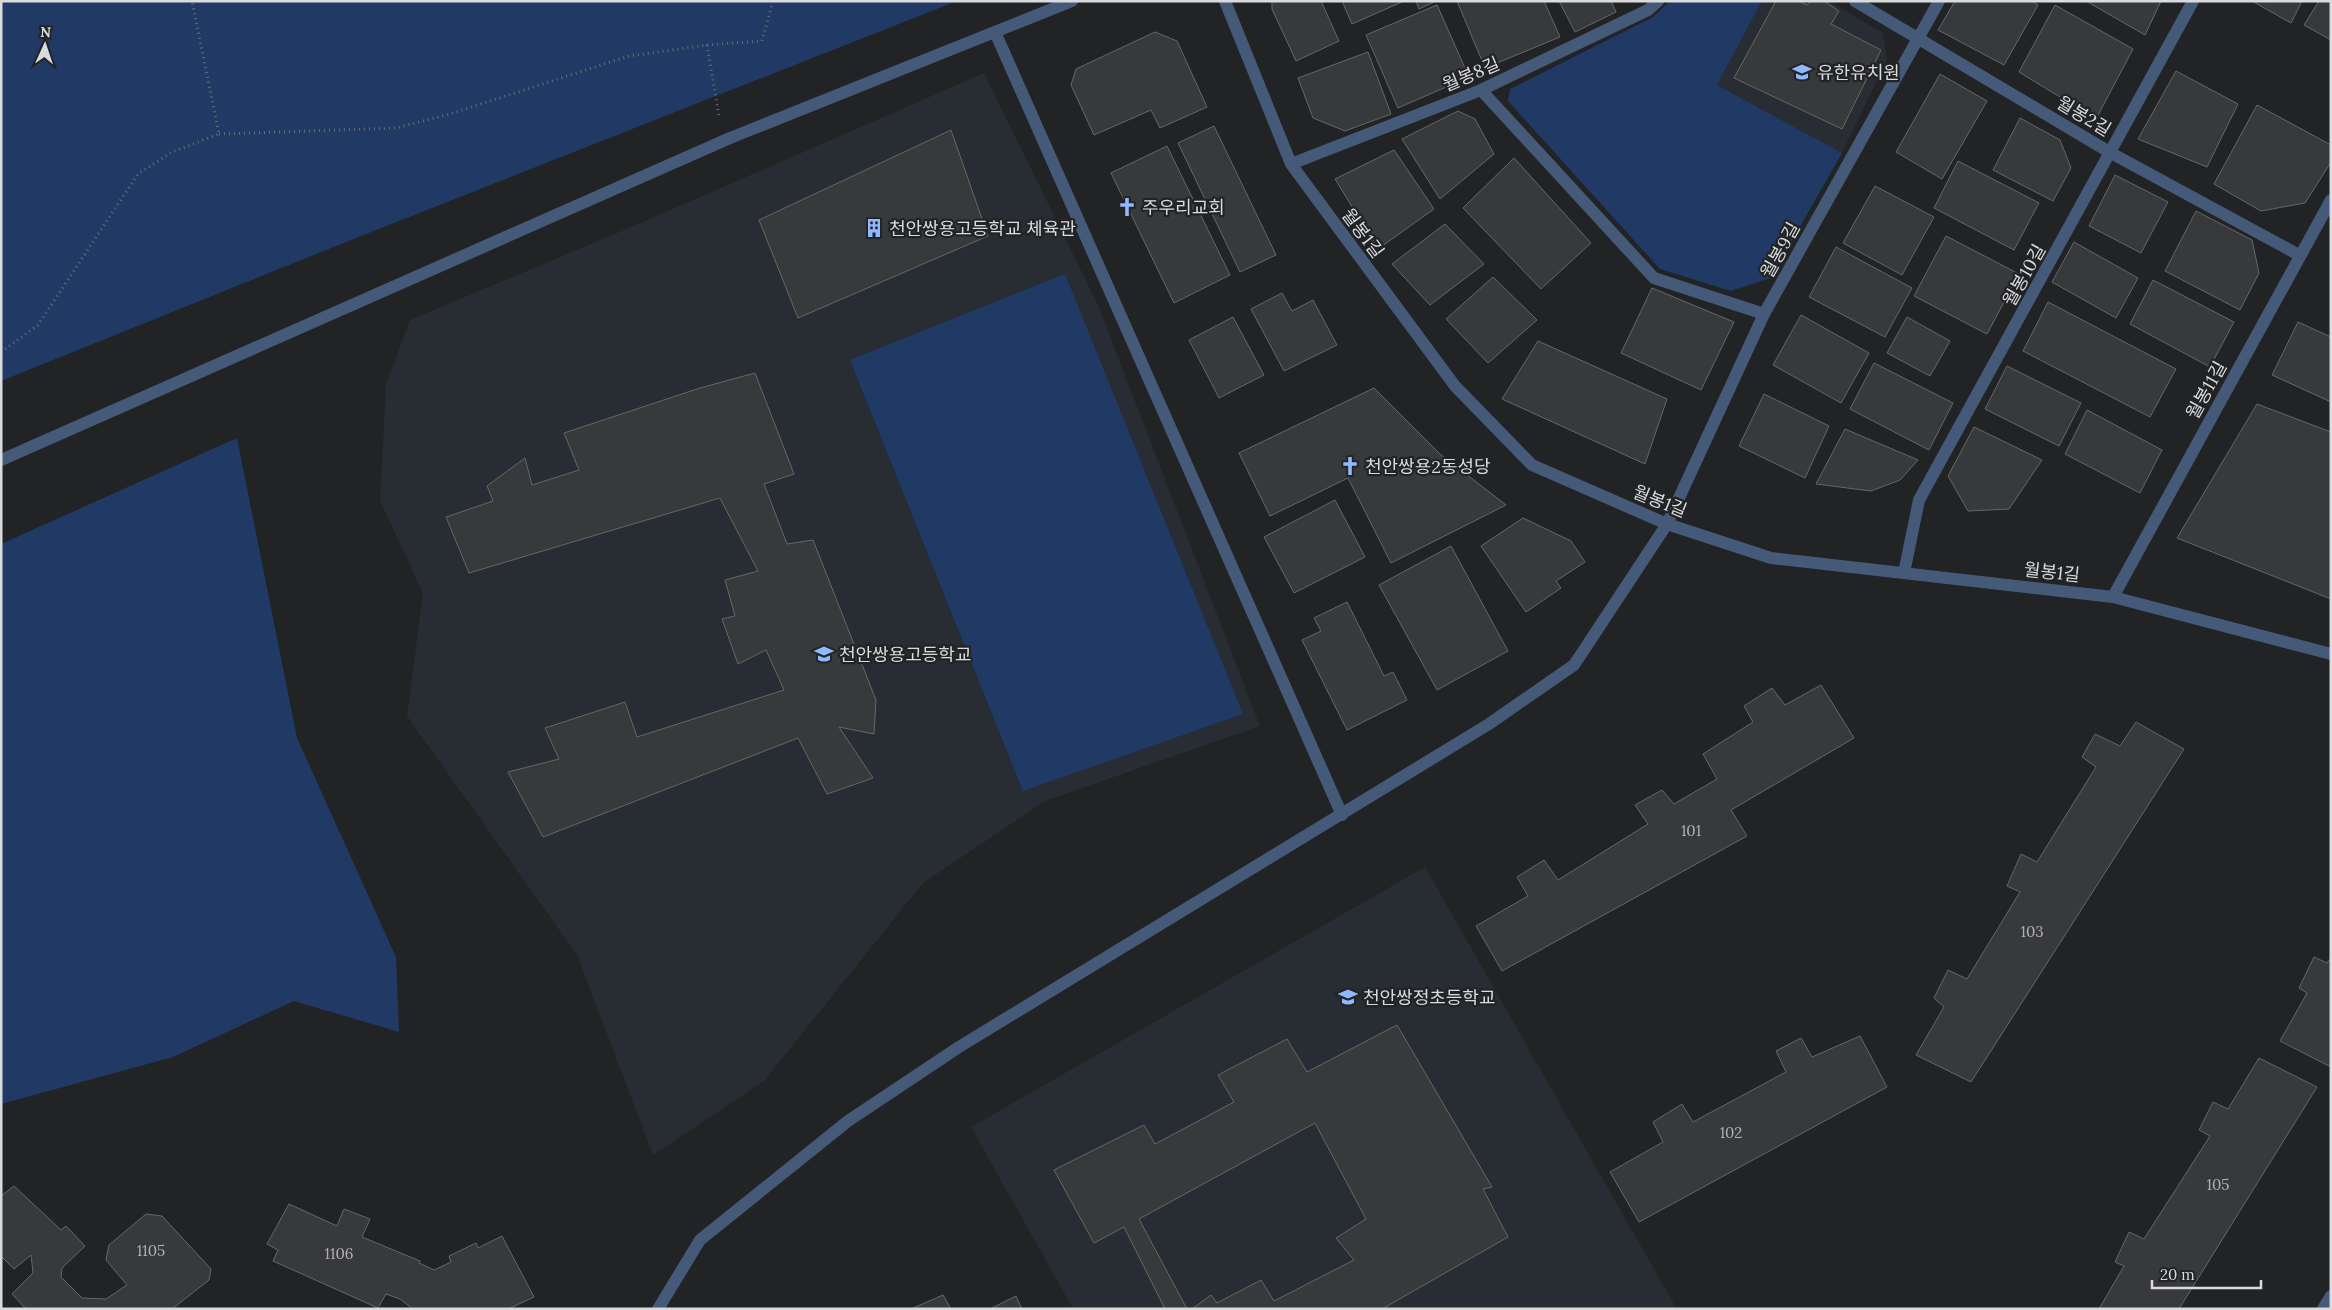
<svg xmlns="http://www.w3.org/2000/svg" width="2332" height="1310" viewBox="0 0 2332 1310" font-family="Lora,'Noto Sans KR',serif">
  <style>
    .built { fill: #282c33 }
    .green { fill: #213965 }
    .building { fill: #38393b; stroke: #666769 }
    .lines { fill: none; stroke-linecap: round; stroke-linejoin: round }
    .path { stroke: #6b6c6e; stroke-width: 3; stroke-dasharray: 1 4; stroke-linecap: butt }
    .minor { stroke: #455979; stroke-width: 12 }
    .labels { text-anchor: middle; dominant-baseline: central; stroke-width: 4.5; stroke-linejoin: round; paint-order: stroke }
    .number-label { font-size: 15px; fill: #b2b2b4 }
    .poi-label { font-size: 18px; fill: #dadbdc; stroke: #222325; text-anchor: start }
    .street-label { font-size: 18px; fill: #dadbdc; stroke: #222325 }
  </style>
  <rect width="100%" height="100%" fill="#222325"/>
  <path class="built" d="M1762 1H1830L1883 33 1887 60 1842 153 1717 85Z
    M984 73 1098 305 1260 726 1045 801 923 883 764 1081 653 1155 577 955 407 716 423 593 380 501 386 384 410 320 636 225Z
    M1425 867 1677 1309H1073L971 1127Z"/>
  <path class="green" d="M1 1H957L361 236 1 381Z
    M1670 1H1762L1717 85 1842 153 1771 278 1731 291 1660 269 1508 101 1510 89 1653 17Z
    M1065 274 1243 714 1023 791 850 360Z
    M237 438 297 738 396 957 399 1032 294 1001 173 1057 1 1104V544Z"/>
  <path class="building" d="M1272 1H1321L1339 41 1296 61 1272 9Z
    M1342 1H1404L1352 24Z
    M1416 1H1436L1419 9Z
    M1457 1H1544L1560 37 1485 68Z
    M1559 1H1611L1616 12 1575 32Z
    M1776 1H1798L1807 5 1811 1H1824L1839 11 1831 24 1881 50 1842 129 1734 78Z
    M1955 1H2032L2038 5 2004 65 1938 30Z
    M2086 1H2161L2145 35Z
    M2252 1H2302L2291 23Z
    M2319 1H2331V40L2304 25Z
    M1437 5 1469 77 1398 108 1366 35Z
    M2055 5 2133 49 2096 119 2019 72Z
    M1155 32 1177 41 1207 107 1160 128 1151 110 1094 135 1071 85 1076 69Z
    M1368 52 1391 114 1345 131 1313 118 1298 78Z
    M2176 71 2238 104 2207 167 2138 139Z
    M1940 74 1987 101 1942 179 1896 152Z
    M2257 105 2331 145V162L2305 203 2261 211 2214 184Z
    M1458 111 1475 119 1494 154 1440 199 1402 139Z
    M2020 118 2060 140 2071 168 2053 201 1993 170Z
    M1214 126 1276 255 1240 272 1178 143Z
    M951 130 988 236 798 318 759 220Z
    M1167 146 1230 275 1174 303 1111 173Z
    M1394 150 1434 209 1378 249 1335 179Z
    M1514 158 1591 243 1541 289 1463 208Z
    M1958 161 2039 203 2014 250 1934 208Z
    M2115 175 2168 202 2141 253 2089 226Z
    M1875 186 1934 217 1902 275 1843 243Z
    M2196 211 2252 240 2259 273 2240 310 2165 271Z
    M1445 224 1484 264 1430 305 1392 264Z
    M1946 236 2019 274 1987 334 1914 296Z
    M2074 242 2138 278 2116 318 2052 282Z
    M1836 247 1912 288 1885 337 1809 297Z
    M1493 277 1537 320 1488 363 1446 319Z
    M2153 280 2234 322 2210 367 2130 324Z
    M1652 288 1734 322 1701 390 1621 353Z
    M1282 293 1292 311 1313 300 1337 345 1284 371 1251 309Z
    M2048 302 2176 369 2150 417 2023 351Z
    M1801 315 1869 353 1841 403 1773 365Z
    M1233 317 1264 375 1219 398 1189 340Z
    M1907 317 1950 341 1930 376 1887 353Z
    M2298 322 2331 337V402L2272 375Z
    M1538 341 1667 399 1645 464 1502 399Z
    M1874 363 1953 403 1929 450 1850 409Z
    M2007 366 2081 403 2059 446 1985 409Z
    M755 373 794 474 764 484 787 544 813 540 876 700 874 734 839 727 873 778 827 794 798 738 543 837 508 772 559 759 545 728 625 702 637 737 784 690 766 650 738 664 722 619 735 616 725 580 758 571 720 498 469 573 446 517 493 501 487 486 525 458 532 485 579 470 564 433 700 388Z
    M1374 388 1440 454 1506 505 1391 563 1348 478 1270 516 1239 453Z
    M1764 394 1829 426 1805 478 1739 446Z
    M2257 404 2331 432V599L2177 538Z
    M2087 410 2162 450 2140 493 2065 454Z
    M1974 427 2042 460 2009 509 1968 511 1948 476Z
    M1845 429 1918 460 1900 480 1871 491 1816 484Z
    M1335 500 1365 557 1294 593 1264 537Z
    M1523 518 1571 541 1585 562 1556 581 1561 588 1526 612 1481 546Z
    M1451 546 1508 651 1437 690 1379 585Z
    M1347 602 1384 676 1393 672 1407 700 1347 730 1302 640 1321 631 1314 618Z
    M1821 685 1854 738 1731 810 1747 836 1502 971 1476 926 1528 896 1517 877 1544 860 1558 880 1648 824 1635 805 1662 790 1674 804 1717 779 1703 754 1753 722 1744 706 1772 688 1785 705Z
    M2136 722 2184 749 1971 1082 1916 1055 1944 1007 1934 998 1948 970 1967 979 2020 892 2007 886 2021 854 2037 862 2096 767 2082 757 2095 734 2120 746Z
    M2314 957 2327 963 2331 958V1067L2280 1041 2307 993 2299 988Z
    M1397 1025 1492 1187 1483 1189 1508 1237 1382 1309H1192L1211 1295 1217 1303 1261 1280 1274 1301 1354 1260 1336 1238 1366 1219 1315 1123 1139 1219 1187 1309H1165L1124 1227 1094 1243 1054 1170 1144 1125 1155 1144 1234 1102 1218 1075 1287 1039 1307 1072Z
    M1860 1036 1887 1087 1639 1222 1610 1172 1663 1142 1653 1122 1682 1104 1693 1122 1786 1072 1776 1051 1801 1038 1812 1057Z
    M2259 1058 2317 1087 2179 1309H2099L2124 1266 2115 1262 2129 1232 2144 1239 2210 1136 2199 1130 2213 1102 2228 1109Z
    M14 1186 61 1230 66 1226 85 1246 62 1268 61 1277 82 1298 106 1299 127 1285 106 1260 109 1245 146 1214 162 1216 211 1269 209 1280 172 1309H26L12 1294 33 1273 31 1255 14 1269 1 1256V1196Z
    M289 1204 337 1226 344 1209 370 1219 362 1237 420 1261 419 1263 434 1270 451 1262 449 1256 476 1243 478 1248 502 1236 534 1297 508 1309H413L400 1299 386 1294 378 1308 273 1261 278 1250 267 1244Z
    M943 1295 951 1309H911Z
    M1016 1296 1022 1309H990Z"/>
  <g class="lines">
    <path class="path" d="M707 45 719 116
      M219 134 396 128 450 114 629 56 707 45 762 41 773 1
      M1 352 38 325 138 174 172 152 219 134 192 1"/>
    <path class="minor" d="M1225 1 1291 164 1455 386 1532 465 1667 524 1771 558 2113 597 2331 654
      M1855 1 2111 153 2299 255
      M995 32 1342 815
      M1481 90 1654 278 1764 314
      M1291 164 1481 90 1648 10 1658 1
      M1 460 730 138 1072 1
      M1904 573 1919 500 2193 1
      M2113 597 2331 200
      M658 1309 700 1240 848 1121 959 1047 1489 724 1574 665 1667 524 1764 314 1939 1
      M2323 1309 2331 1296"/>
  </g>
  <defs>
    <g id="school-bare" transform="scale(1.5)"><path d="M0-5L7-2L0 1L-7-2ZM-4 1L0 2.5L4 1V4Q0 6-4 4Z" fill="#90b8fd" stroke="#222325" stroke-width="2.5" paint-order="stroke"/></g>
    <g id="church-bare" transform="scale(1.5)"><path d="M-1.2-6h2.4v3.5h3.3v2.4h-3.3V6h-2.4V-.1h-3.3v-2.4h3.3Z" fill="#90b8fd" stroke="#222325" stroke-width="2.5" paint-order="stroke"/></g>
    <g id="building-bare" transform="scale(1.5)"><path d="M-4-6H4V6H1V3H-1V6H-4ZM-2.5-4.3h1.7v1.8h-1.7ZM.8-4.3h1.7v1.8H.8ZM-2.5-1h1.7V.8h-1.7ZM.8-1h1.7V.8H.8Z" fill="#90b8fd" stroke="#222325" stroke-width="2.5" paint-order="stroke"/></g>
  </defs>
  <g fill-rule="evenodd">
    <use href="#school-bare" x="1802" y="72"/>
    <use href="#church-bare" x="1127" y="207"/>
    <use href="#building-bare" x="874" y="228"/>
    <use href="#church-bare" x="1350" y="466"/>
    <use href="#school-bare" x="824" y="654"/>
    <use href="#school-bare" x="1348" y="997"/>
  </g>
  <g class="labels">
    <g class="number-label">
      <text x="1691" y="830">101</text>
      <text x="2032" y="931">103</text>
      <text x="1731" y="1132">102</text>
      <text x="2218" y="1184">105</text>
      <text x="151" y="1250">1105</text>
      <text x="339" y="1253">1106</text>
    </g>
    <g class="poi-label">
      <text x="1817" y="72">유한유치원</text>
      <text x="1142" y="207">주우리교회</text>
      <text x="889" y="228">천안쌍용고등학교 체육관</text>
      <text x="1365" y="466">천안쌍용2동성당</text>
      <text x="839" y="654">천안쌍용고등학교</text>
      <text x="1363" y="997">천안쌍정초등학교</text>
    </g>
    <g class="street-label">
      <text transform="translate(1471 74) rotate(-23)">월봉8길</text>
      <text transform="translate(2084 116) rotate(31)">월봉2길</text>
      <text transform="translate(1363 233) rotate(53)">월봉1길</text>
      <text transform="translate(1780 250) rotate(-61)">월봉9길</text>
      <text transform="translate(2024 275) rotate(-61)">월봉10길</text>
      <text transform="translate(2206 390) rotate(-61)">월봉11길</text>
      <text transform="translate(1660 501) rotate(22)">월봉1길</text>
      <text transform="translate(2052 572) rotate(6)">월봉1길</text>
    </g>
  </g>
  <rect width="2332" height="1310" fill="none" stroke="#dadbdc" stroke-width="5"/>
  <g transform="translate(45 45) rotate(3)" stroke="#222325" stroke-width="4" paint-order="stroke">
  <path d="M0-4L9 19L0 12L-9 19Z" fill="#dadbdc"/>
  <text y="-8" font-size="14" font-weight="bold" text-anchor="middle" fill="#dadbdc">N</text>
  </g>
  <path d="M2152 1280v8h109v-8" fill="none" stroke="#dadbdc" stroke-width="2.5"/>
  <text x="2160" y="1280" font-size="15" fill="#dadbdc" stroke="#222325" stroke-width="4" paint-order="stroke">20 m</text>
</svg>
